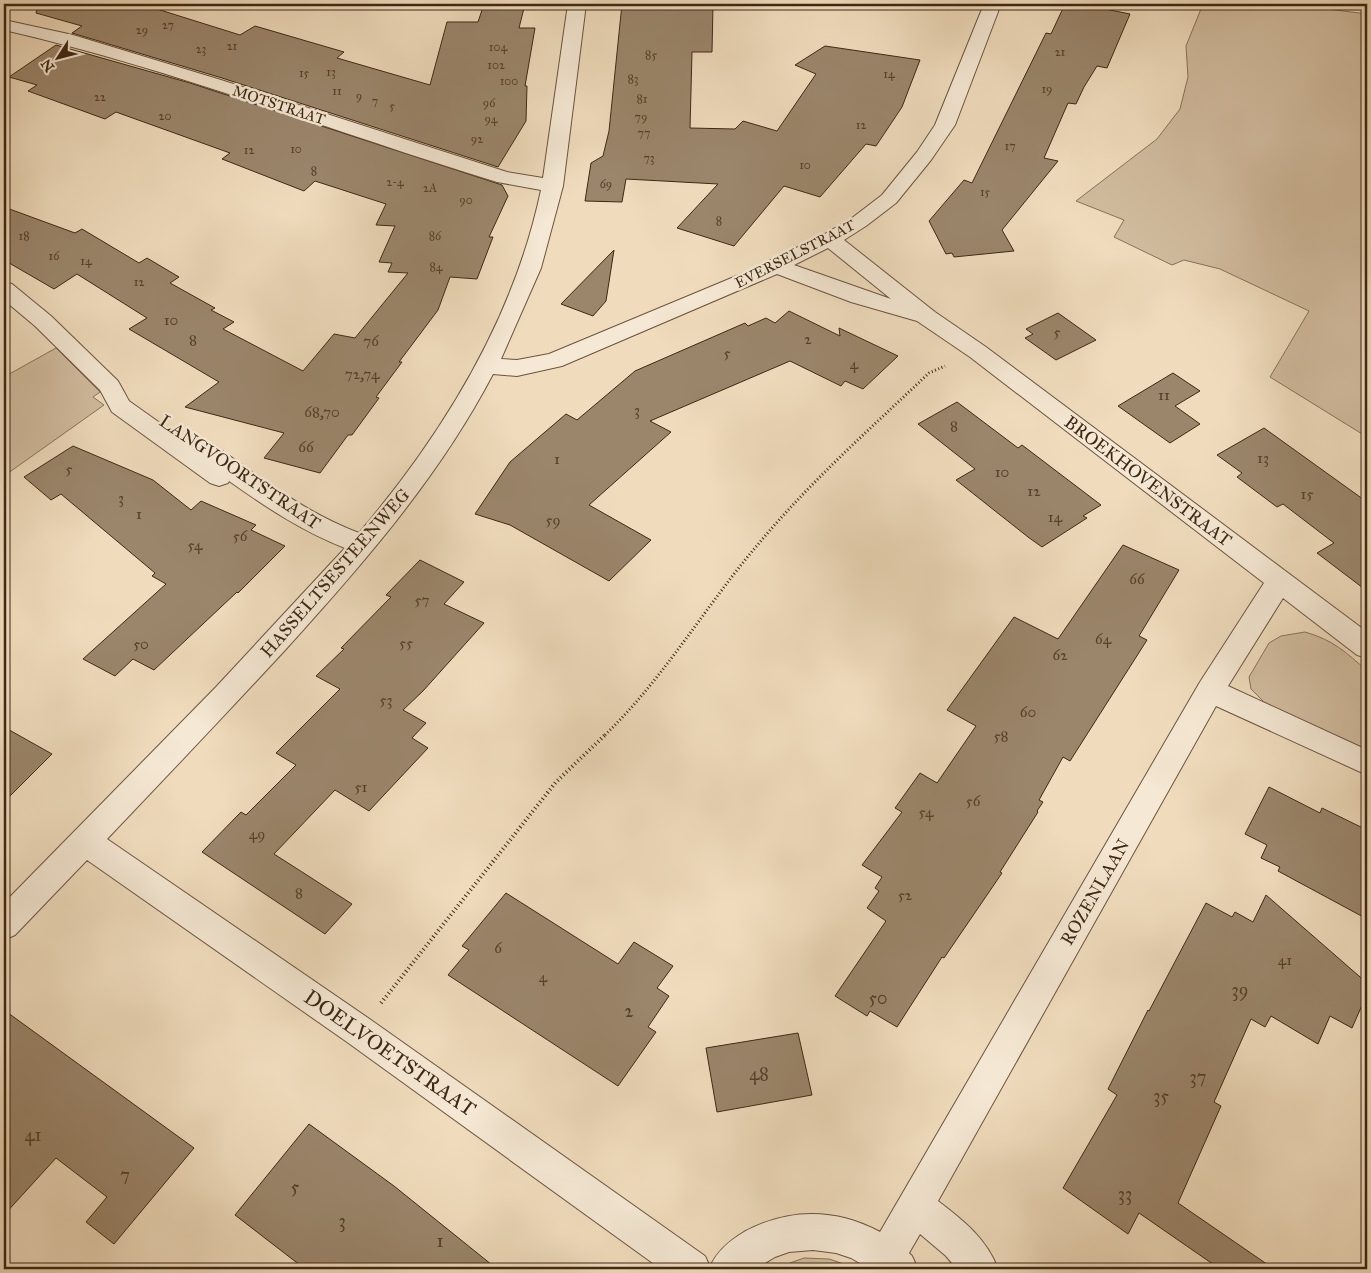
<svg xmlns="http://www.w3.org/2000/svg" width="1371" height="1273" viewBox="0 0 1371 1273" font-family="'IM FELL Great Primer',serif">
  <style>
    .green { fill: #d2bda0; stroke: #88725a }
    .building { fill: #9b866c; stroke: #3e2814 }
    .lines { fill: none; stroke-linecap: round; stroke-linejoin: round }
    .minor-casing { stroke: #6a553e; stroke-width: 2 }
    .path-far1 { stroke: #3e2814; stroke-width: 3; stroke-dasharray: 1 2.5; stroke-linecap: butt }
    .path { stroke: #3e2814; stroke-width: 4; stroke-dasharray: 1 3; stroke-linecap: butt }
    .minor { fill: #f5e8d4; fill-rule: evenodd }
    .labels { text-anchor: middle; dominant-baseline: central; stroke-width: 5; stroke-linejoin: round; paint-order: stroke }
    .far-number-label { font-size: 12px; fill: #55402a }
    .far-street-label { font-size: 15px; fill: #3e2814; stroke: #f5e8d4 }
    .number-label { font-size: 15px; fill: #55402a }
    .street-label { font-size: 18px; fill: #3e2814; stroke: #f5e8d4 }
    .near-number-label { font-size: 18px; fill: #55402a }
    .near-street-label { font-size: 21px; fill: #3e2814; stroke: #f5e8d4 }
  </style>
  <rect width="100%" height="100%" fill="#f0dcbd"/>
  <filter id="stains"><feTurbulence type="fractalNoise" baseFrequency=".004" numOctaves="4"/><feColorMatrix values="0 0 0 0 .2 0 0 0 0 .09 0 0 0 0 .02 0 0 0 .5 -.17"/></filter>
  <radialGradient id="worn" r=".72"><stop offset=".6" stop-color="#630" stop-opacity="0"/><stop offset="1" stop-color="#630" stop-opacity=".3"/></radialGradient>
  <path class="green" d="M1203 4H1288L1367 14V437L1270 377 1309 311 1220 269 1184 260 1172 265 1114 237 1124 220 1076 201 1157 139 1180 109 1188 77 1186 46Z
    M56 348 100 392 93 397 104 405 4 476V377Z
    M1305 632C1333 640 1346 652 1367 671V752L1264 702 1251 689 1249 677 1269 643 1281 636Z
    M804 1258 829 1259 859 1269H773Z"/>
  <path class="building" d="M38 4H141L240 35 255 26 344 52 337 58 430 85 447 22H478L484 4H525L519 28H535L525 86H527L526 121 498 167 222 78 72 33 82 26 36 13Z
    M622 4H713L712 52H692L690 128 735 129 743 121 777 131 816 74 795 65 825 46 920 60 902 107 876 146 866 144 820 197 784 186 734 246 677 228 718 184 626 179 622 202 585 201 591 163 603 156 609 131Z
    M1065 4H1102L1100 8 1130 14 1107 68 1097 66 1084 87 1076 104 1068 103 1044 158 1058 161 1002 230 1014 251 954 257 952 253 946 254 929 221 964 180 972 183 1046 33 1051 34Z
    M56 45 190 83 502 185 508 196 489 237H493L477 279 450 277 438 310 399 362H402L376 397 379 398 352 435H348L320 473 264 458 284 433 185 407 219 382 129 329 147 318 77 274 54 289 4 260V207L75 233 82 229 139 263 147 258 179 277 170 283 215 308 211 310 234 322 223 329 303 371 334 334 355 338 408 273 388 272 392 263 379 262 395 226 376 225 386 204 315 181 304 191 222 159 230 153 116 112 105 119 28 91 37 85 9 77Z
    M614 250 606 301 593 316 561 304Z
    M789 311 840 336 839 328 898 356 863 389 845 381 841 386 790 361 650 421 671 432 589 505 651 540 609 581 510 525 475 514 510 462 566 414 577 420 635 371 745 323 748 326 766 318 775 323Z
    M1058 313 1096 340 1056 360 1025 338 1033 334 1026 329Z
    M1173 373 1200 391 1175 406 1200 424 1170 443 1118 406Z
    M957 402 1018 448 1022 445 1101 505 1083 516 1087 518 1042 547 1028 537 956 480 975 469 918 424Z
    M1264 428 1367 502V591L1317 553 1334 543 1283 504 1277 507 1237 477 1242 473 1217 455Z
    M73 446 153 480 191 510 201 501 256 525 251 530 285 546 238 593 237 592 154 670 133 659 115 676 83 659 166 584 152 576 155 573 61 494 51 500 24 477Z
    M1123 545 1179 570 1139 636 1147 640 1070 761 1063 757 1039 800 1043 802 1037 811 1038 812 1000 872 1002 873 944 958 942 957 897 1027 870 1011 867 1016 835 996 886 921 867 908 879 891 875 888 882 877 862 865 902 812 895 808 920 773 937 783 976 726 947 710 1014 617 1058 639Z
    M420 560 464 582 444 604 484 623 423 691 403 710 426 723 412 738 428 748 369 811 335 790 274 854 352 904 325 934 202 852 241 812 246 815 296 765 276 753 340 689 316 676 344 649 341 648 391 597 386 595Z
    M4 727 52 754 4 802Z
    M1269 787 1320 813 1322 808 1367 830V919L1278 871 1280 867 1261 858 1267 845 1245 834Z
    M506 893 618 964 634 942 673 966 657 988 669 996 648 1027 656 1032 618 1086 448 975 469 950 462 946Z
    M1266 895 1367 983V994L1352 1028 1330 1016 1318 1044 1271 1016 1265 1027 1251 1019 1214 1102 1221 1106 1178 1203 1274 1269H1220L1139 1213 1128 1234 1063 1188 1117 1095 1108 1089 1148 1010 1149 1011 1206 903 1232 917 1235 912 1253 922Z
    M4 1010 194 1148 114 1244 86 1222 107 1197 56 1158 4 1215Z
    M798 1033 812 1095 717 1112 706 1048Z
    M309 1124 394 1186 497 1269H305L235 1215Z"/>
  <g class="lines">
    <g class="minor-casing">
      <path id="minor" d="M568 4H586L563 186 541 268 501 359 517 360 549 354 746 272 823 235 852 218 882 195 917 152 935 125 984 4H1001L955 125 931 160 896 203 866 226 844 240 935 312 986 347 1367 632V658L1357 655 1283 598 1228 686 1367 750V775L1216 706 938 1201C963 1220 987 1239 998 1269H957L946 1256 920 1234 909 1253 912 1256 918 1269H870L851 1258 836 1253 813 1250 789 1252 775 1257 755 1269H661L347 1042 87 860 15 935 4 940V903L216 687 345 548C303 532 266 507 229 481L228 483 219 486 210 483 112 412 100 390 35 326 4 300V282L12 284 51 316 118 381 129 401 198 450 199 447 208 444 217 447C262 479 306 513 359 533 443 434 514 319 541 190L497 182C333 132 171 68 4 30V20L73 35 221 80 507 172 543 178ZM828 248 891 299 794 265ZM777 274 851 302 917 321 970 357 1264 583 1200 682 880 1232C836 1208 788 1208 744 1232 729 1241 717 1251 710 1267L705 1256 371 1020 107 839C167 776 227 713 286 649 364 563 439 477 493 374L517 376 562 366Z"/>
    </g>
    <path class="path-far1" d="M605 735C665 677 706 605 760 542 811 481 871 428 929 373L945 366"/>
    <path class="path" d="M381 1003 556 782 606 734"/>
    <use href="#minor" class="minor"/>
  </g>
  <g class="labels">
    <g class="far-number-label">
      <text x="168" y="25">27</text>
      <text x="142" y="30">29</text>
      <text x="232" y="46">21</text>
      <text x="498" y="47">104</text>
      <text x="201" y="49">23</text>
      <text x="1060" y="52">21</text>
      <text x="651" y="55">85</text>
      <text x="496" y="65">102</text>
      <text x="331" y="72">13</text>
      <text x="304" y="73">15</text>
      <text x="889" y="74">14</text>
      <text x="633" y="79">83</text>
      <text x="509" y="81">100</text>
      <text x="1047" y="89">19</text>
      <text x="337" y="91">11</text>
      <text x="359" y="96">9</text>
      <text x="100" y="97">22</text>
      <text x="642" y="99">81</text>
      <text x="375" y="101">7</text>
      <text x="489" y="103">96</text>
      <text x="392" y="106">5</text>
      <text x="165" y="116">20</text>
      <text x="641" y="117">79</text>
      <text x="491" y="119">94</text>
      <text x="861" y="125">12</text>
      <text x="644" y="133">77</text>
      <text x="477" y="139">92</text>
      <text x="1010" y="146">17</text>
      <text x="296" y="149">10</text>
      <text x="249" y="150">12</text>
      <text x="649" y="158">73</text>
      <text x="805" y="165">10</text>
      <text x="314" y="171">8</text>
      <text x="395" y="182">2-4</text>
      <text x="606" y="184">69</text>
      <text x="430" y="188">2A</text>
      <text x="985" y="192">15</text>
      <text x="466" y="200">90</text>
      <text x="719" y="221">8</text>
      <text x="24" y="236">18</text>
      <text x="435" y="236">86</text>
      <text x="54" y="256">16</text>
      <text x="86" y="261">14</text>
      <text x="436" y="267">84</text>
      <text x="139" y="282">12</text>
    </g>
    <g class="far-street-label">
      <text transform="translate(279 105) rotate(18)">MOTSTRAAT</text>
      <text transform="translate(795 254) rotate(-27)">EVERSELSTRAAT</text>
    </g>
    <g class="number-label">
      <text x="171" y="320">10</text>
      <text x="1057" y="332">5</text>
      <text x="808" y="339">2</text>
      <text x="193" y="340">8</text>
      <text x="371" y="341">76</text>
      <text x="727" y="353">5</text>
      <text x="854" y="364">4</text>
      <text x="362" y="374">72,74</text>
      <text x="1164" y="395">11</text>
      <text x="637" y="410">3</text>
      <text x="322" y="412">68,70</text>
      <text x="954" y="426">8</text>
      <text x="306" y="447">66</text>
      <text x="1263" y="458">13</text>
      <text x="557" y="459">1</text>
      <text x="69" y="469">5</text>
      <text x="1002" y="472">10</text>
      <text x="1034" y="491">12</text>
      <text x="1307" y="494">15</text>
      <text x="121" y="498">3</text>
      <text x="139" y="514">1</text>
      <text x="1055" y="517">14</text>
      <text x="553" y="520">59</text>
      <text x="240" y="536">56</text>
      <text x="195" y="545">54</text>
      <text x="1137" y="579">66</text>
      <text x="422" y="600">57</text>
      <text x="1103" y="639">64</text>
      <text x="406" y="643">55</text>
      <text x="141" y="644">50</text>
      <text x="1060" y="655">62</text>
      <text x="386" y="700">53</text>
      <text x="1028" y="712">60</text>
      <text x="1001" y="736">58</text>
      <text x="361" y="787">51</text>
      <text x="973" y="801">56</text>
      <text x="926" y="812">54</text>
      <text x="257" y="834">49</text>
      <text x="299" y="893">8</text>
      <text x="905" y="895">52</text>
      <text x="498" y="948">6</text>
      <text x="1285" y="960">41</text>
      <text x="543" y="977">4</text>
    </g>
    <g class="street-label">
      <text transform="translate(240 472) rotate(34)">LANGVOORTSTRAAT</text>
      <text transform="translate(1148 481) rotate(37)">BROEKHOVENSTRAAT</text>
      <text transform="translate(335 573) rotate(-49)">HASSELTSESTEENWEG</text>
      <text transform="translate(1095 892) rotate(-60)">ROZENLAAN</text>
    </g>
    <g class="near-number-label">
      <text x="1240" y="990">39</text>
      <text x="878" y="998">50</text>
      <text x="629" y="1011">2</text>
      <text x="759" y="1074">48</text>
      <text x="1198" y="1077">37</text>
      <text x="1161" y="1096">35</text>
      <text x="33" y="1135">41</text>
      <text x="125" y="1175">7</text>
      <text x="295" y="1187">5</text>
      <text x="1125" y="1194">33</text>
      <text x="342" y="1221">3</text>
      <text x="440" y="1241">1</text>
    </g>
    <g class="near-street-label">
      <text transform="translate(390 1053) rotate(35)">DOELVOETSTRAAT</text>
    </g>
  </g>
  <rect width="1371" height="1273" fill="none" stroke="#f0dcbd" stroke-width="20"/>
  <rect x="5" y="5" width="1361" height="1263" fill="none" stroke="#3e2814" stroke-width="2.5"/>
  <rect x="10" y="10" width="1351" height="1253" fill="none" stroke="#3e2814"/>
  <g transform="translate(58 58) rotate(234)" stroke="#f5e8d4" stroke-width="4" paint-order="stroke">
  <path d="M0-4L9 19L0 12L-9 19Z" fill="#3e2814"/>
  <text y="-8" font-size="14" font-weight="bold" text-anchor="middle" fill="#3e2814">N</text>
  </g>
  <rect width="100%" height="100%" filter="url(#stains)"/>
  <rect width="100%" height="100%" fill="url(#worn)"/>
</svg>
